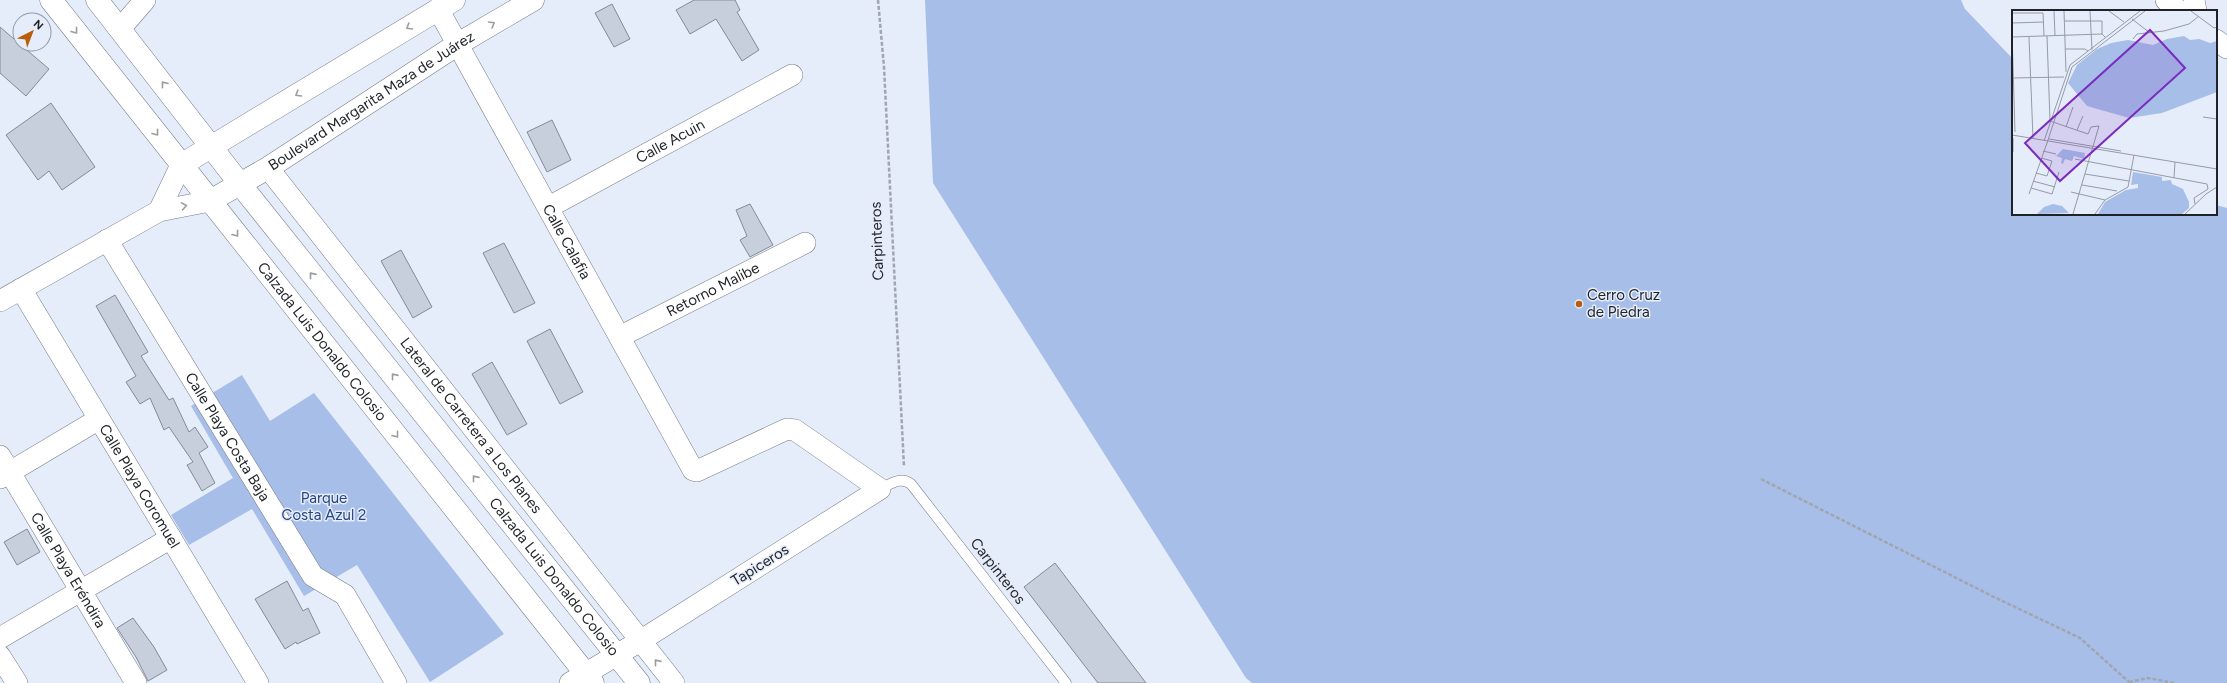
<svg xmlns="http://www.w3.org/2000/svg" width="2227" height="683" viewBox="0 0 2227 683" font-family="Figtree,sans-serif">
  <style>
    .green { fill: #a7bee8 }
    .building { fill: #c7cfdc; stroke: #848b97 }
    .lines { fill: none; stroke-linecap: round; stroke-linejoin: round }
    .lane-casing { stroke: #767c88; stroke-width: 11 }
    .street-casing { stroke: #767c88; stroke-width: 22 }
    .secondary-casing { stroke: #767c88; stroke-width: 23 }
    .path { stroke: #a0a5b0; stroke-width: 2.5; stroke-dasharray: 4 2; stroke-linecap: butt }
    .lane { stroke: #fff; stroke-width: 10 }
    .street { stroke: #fff; stroke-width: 21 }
    .secondary { stroke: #fff; stroke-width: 22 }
    .oneway { stroke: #9a9c9d }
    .poi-dot { fill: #ba5d0b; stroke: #e5ecfa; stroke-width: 1.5 }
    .labels { text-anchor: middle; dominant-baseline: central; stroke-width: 3; stroke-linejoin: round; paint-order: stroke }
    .street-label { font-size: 15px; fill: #1f2226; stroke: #e5ecfa }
    .poi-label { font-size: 15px; fill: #1f2226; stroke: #e5ecfa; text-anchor: start }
    .park-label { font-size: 15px; fill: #264583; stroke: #e5ecfa }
    .inset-road { fill: none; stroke: #969ba5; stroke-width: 1 }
    .view { fill: #7b2cbf; fill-opacity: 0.15; stroke: #7b2cbf; stroke-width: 2 }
    .inset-edge { fill: none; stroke: #1f2226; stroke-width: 2 }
  </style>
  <rect width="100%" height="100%" fill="#e5ecfa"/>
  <path class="green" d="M925 0H1961L1965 9 2013 59V214H2216V205L2227 208V683H1252L1246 678 933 183Z
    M242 375 270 421 314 393 504 634 430 682 357 565 304 596 252 509 189 545 171 515 233 478 191 406Z"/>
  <path class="building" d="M694 0H735L740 10 737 12 759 50 742 61 716 19 690 34 676 10Z
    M612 4 630 39 614 47 595 13Z
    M0 27 49 69 26 96 0 73Z
    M51 103 95 167 62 190 49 171 38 180 6 135Z
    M552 120 571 160 547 172 527 132Z
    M750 204 773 245 750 257 740 240 747 236 736 210Z
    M504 243 535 303 514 313 483 253Z
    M401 250 432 307 413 318 381 261Z
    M115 295 148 352 141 356 169 400 173 398 189 432 195 427 208 447 199 453 215 483 202 491 187 465 193 462 169 427 164 430 150 398 140 404 126 382 136 376 96 306Z
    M550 329 583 392 560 404 527 341Z
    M492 362 527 424 507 435 472 374Z
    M27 529 40 552 17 565 4 542Z
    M1055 563 1146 683H1098L1024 587Z
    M287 581 303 611 308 608 320 633 297 644 296 642 285 649 255 599Z
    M133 618 154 647 167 670 148 681 136 657 117 628Z"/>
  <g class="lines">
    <g class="lane-casing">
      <path id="lane" d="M880 489C891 484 900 476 911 484L1066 683"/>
    </g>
    <g class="street-casing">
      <g id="street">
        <path id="s1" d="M446 0 438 9 693 470 697 471 787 429 795 430 880 489 640 641 570 683"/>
        <path d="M2166 0 2179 11"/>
        <path d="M2194 0 2196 11"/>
        <path d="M120 29 145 0"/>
        <path d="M2216 40 2227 48"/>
        <path id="s2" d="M268 168 674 683"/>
        <path id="s3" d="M549 207 792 75"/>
        <path d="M159 211 181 165"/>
        <path id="s4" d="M107 240 313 576 345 595 396 683"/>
        <path id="s5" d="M21 289 258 683"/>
        <path d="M0 301 159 211 210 201"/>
        <path id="s6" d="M621 336 805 243"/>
        <path id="s7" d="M0 456 136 683"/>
        <path d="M0 478 99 419"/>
        <path d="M0 638 171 538"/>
        <path d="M0 656 17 683"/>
      </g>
    </g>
    <g class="secondary-casing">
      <g id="secondary">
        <path id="s8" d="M51 0 593 683"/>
        <path id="s9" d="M97 0 240 184 639 683"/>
        <path d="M181 165 454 0"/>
        <path id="s10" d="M210 201 268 168 458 44 533 0"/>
      </g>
    </g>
    <path class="path" d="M878 0 884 67 904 467
      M1761 479 1992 596 2080 638 2130 683
      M2129 682 2148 678 2174 683"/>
    <use href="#lane" class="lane"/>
    <use href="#street" class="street"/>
    <use href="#secondary" class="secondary"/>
  </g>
  <defs><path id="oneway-chevron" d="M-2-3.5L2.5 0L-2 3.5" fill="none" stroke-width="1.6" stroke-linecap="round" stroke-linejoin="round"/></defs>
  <g class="oneway">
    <use href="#oneway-chevron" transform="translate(492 24) rotate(-30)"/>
    <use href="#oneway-chevron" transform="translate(409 27) rotate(149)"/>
    <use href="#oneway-chevron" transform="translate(75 31) rotate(52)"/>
    <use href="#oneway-chevron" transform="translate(164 84) rotate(-128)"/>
    <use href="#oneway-chevron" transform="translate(298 94) rotate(149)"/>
    <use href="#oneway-chevron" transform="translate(156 133) rotate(52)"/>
    <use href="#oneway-chevron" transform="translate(184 206) rotate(-10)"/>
    <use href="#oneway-chevron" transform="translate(236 234) rotate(52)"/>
    <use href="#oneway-chevron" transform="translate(312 275) rotate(-129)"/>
    <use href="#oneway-chevron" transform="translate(394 376) rotate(-129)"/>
    <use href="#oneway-chevron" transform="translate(396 435) rotate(52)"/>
    <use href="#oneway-chevron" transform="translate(475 478) rotate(-129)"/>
    <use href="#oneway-chevron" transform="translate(657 662) rotate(-129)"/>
  </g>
  <circle class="poi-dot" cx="1579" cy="304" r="4"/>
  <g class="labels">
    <g class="street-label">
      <text stroke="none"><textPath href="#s10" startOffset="190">Boulevard Margarita Maza de Juárez</textPath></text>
      <text stroke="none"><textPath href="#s3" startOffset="138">Calle Acuin</textPath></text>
      <text stroke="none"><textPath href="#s1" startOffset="278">Calle Calafia</textPath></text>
      <text transform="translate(877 241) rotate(-92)">Carpinteros</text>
      <text stroke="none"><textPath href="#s6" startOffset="103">Retorno Malibe</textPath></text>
      <text stroke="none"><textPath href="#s8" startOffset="436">Calzada Luis Donaldo Colosio</textPath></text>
      <text stroke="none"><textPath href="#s2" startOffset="328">Lateral de Carretera a Los Planes</textPath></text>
      <text stroke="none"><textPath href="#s4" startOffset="231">Calle Playa Costa Baja</textPath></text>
      <text stroke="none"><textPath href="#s5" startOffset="230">Calle Playa Coromuel</textPath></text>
      <text transform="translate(760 565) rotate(-32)">Tapiceros</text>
      <text stroke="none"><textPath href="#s7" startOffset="133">Calle Playa Eréndira</textPath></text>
      <text transform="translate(998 571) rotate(52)">Carpinteros</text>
      <text stroke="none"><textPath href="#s9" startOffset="736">Calzada Luis Donaldo Colosio</textPath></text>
    </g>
    <g class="poi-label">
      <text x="1587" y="295">Cerro Cruz<tspan x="1587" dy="17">de Piedra</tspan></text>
    </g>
    <g class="park-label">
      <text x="324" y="498">Parque<tspan x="324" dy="17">Costa Azul 2</tspan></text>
    </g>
  </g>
  <g transform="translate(2012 10)">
    <rect width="205" height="205" fill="#e5ecfa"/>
    <path d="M172 26 178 30 187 29 198 33 205 31V82L150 103 117 108 75 96 56 73 65 55 85 39 99 33 116 30 141 35 155 29ZM51 139 73 143 72 149 62 146 60 151 53 149 51 154 49 153 50 148 44 146ZM121 162 150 167V171L159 170 160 174 171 179 177 192V198L170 204H86L93 192 114 180 126 178V174L119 175ZM41 194 50 196 57 203 25 204 32 197Z" fill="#a7bee8"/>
    <path class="inset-road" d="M42 1 43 26M52 1 54 62M78 1 80 40M97 1 112 12M179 1 202 18 205 17M0 3H31L32 26M120 9 138 23M52 11H90V24M0 13 32 12M0 22 3 122M35 26 38 111 76 124 79 117 87 116 61 204M0 27 90 24 93 27M17 27 21 128M121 29 125 24 152 21 177 14 187 6M53 39H73L76 41M0 68 52 67M191 107 205 109M54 117 61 97M65 120 71 106M0 125 205 159M1 128V142M37 129 109 141M32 131 58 55 128 1M35 133 60 57 133 1M31 141 44 144M63 149 195 174 196 179 182 188 183 194M24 163 35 166 40 151 29 148M73 164 117 171M162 168 163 152M21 171 43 177M70 175 105 181M19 178 40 184 47 162M59 182 93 190M17 184 35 133M83 204 93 190 116 177 122 145M173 204 194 184 205 177"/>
    <path class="view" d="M138 20 173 58 48 171 13 133Z"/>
    <rect width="205" height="205" class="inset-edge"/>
  </g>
  <g transform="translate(32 32) rotate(42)"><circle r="19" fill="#e5ecfa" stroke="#969ba5"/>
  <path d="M0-3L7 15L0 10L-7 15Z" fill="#ba5d0b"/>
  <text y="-6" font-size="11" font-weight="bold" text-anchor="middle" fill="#1f2226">N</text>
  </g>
</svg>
